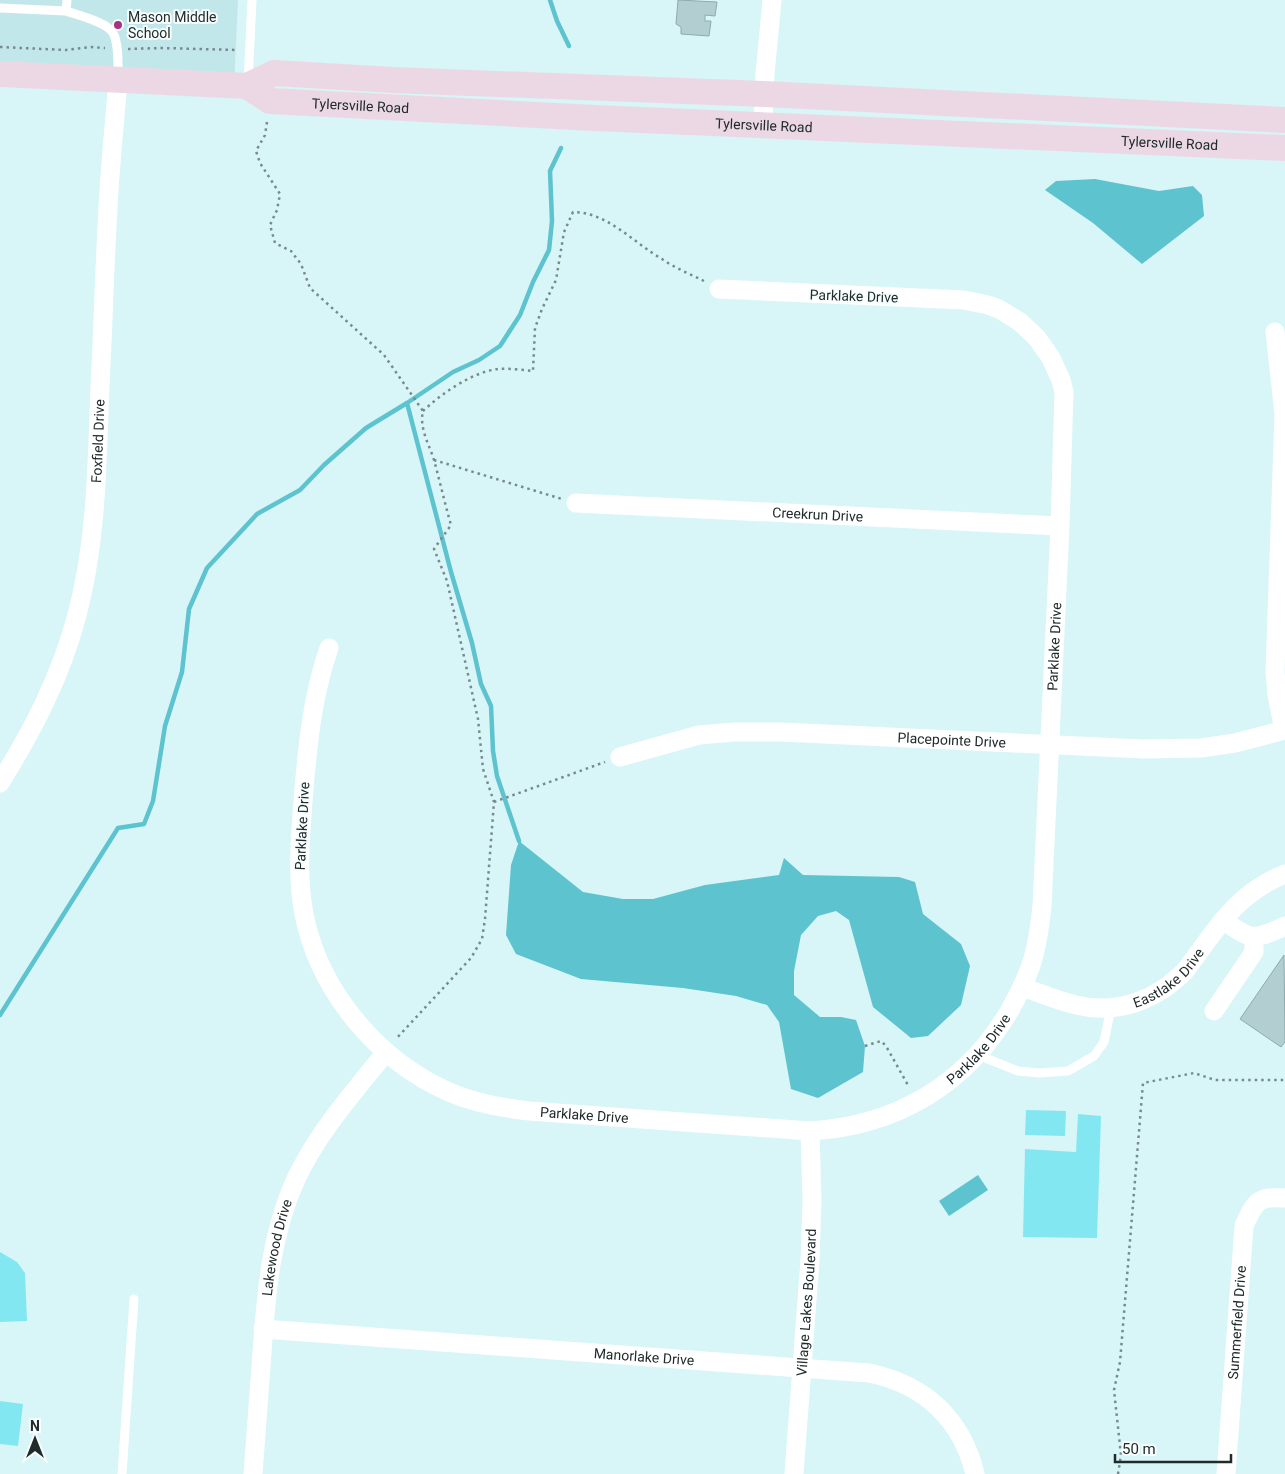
<svg xmlns="http://www.w3.org/2000/svg" width="1285" height="1474" viewBox="0 0 1285 1474" font-family="Roboto,sans-serif">
  <style>
    .built { fill: #c2e7eb }
    .green { fill: #83e7f2 }
    .forest { fill: #5dc3ce }
    .lines { fill: none; stroke-linecap: round; stroke-linejoin: round }
    .stream { stroke: #5dc3ce; stroke-width: 4.5 }
    .building { fill: #b2ced1; stroke: #8eaaad }
    .path { stroke: #778a8c; stroke-width: 2.5; stroke-dasharray: 2.5 4; stroke-linecap: butt }
    .service { stroke: #fff; stroke-width: 9 }
    .minor { stroke: #fff; stroke-width: 19 }
    .secondary { stroke: #ecd8e5; stroke-width: 26 }
    .poi-dot { fill: #a83187; stroke: #f7fdfd; stroke-width: 2 }
    .labels { text-anchor: middle; dominant-baseline: central; stroke-width: 4; stroke-linejoin: round; paint-order: stroke }
    .poi-label { font-size: 14px; fill: #202b2c; stroke: #f7fdfd; text-anchor: start }
    .street-label { font-size: 14px; fill: #202b2c; stroke: #f7fdfd }
  </style>
  <rect width="100%" height="100%" fill="#d8f5f8"/>
  <path class="built" d="M0 0H238L234 85 0 74Z"/>
  <path class="green" d="M1026 1110 1066 1111 1065 1136 1025 1135Z
    M1078 1114 1101 1116 1097 1238 1023 1237 1025 1149 1076 1152Z
    M0 1252 17 1262 25 1273 27 1321 0 1322Z
    M0 1401 23 1404 18 1446 0 1444Z"/>
  <path class="forest" d="M1095 179 1159 191 1193 186 1202 195 1204 216 1142 264 1093 223 1045 190 1056 181Z
    M519 841 583 892 623 899H653L705 885 779 875 784 858 803 875 899 877 915 882 923 914 961 944 970 966 961 1005 928 1036 911 1038 873 1007 849 920 836 911 818 916 801 935 794 971V995L820 1017H841L856 1020 865 1046 863 1072 818 1098 791 1089 779 1022 767 1005 736 996 683 988 581 979 516 954 506 935 511 865Z
    M978 1175 988 1190 949 1216 939 1201Z"/>
  <g class="lines">
    <path class="stream" d="M550 0 557 21 569 46
      M407 403 451 572 472 643 481 684 491 706 493 751 497 776 519 841
      M0 1015 118 828 144 824 153 801 165 726 182 672 189 609 207 568 257 514 300 490 324 465 366 428 407 403 453 372 479 360 500 346 520 315 533 282 549 250 552 221 550 171 561 148"/>
  </g>
  <path class="building" d="M678 0 717 2 715 16 705 15V21H711L709 36 681 34V27L676 24Z
    M1284 955 1285 1042 1281 1047 1240 1019Z"/>
  <g class="lines">
    <path class="path" d="M0 47 66 50 91 47 105 48
      M128 49 162 48 237 50
      M267 122 265 135 256 151 260 163 280 194 277 210 270 225 275 243 291 251 301 264 310 288 384 355 423 411C419 428 429 444 434 460 440 482 445 504 451 525L434 549 447 581 478 719 483 769 494 802 485 919 482 939 471 958 396 1039
      M423 411C441 394 472 372 498 369 509 368 522 370 533 371L535 328 542 309 556 280 564 232 573 212C607 212 634 243 662 259 675 268 690 274 704 281
      M434 460 562 499
      M494 802 605 762
      M865 1046 881 1041 886 1046 909 1087
      M1118 1474 1121 1455 1114 1390 1120 1362 1143 1083 1194 1073 1215 1080H1285"/>
    <path class="service" d="M0 8 66 11 67 0
      M66 11C77 15 107 22 113 33 119 43 118 66 118 77
      M248 83 252 0
      M978 1055 1018 1071 1039 1073 1068 1071 1094 1056 1104 1042 1111 1008
      M122 1474 134 1299"/>
    <g class="minor">
      <path d="M763 125 765 74 772 0"/>
      <path d="M1275 332 1284 414 1275 672 1277 695 1284 730"/>
      <path id="s1" d="M576 503 1060 526"/>
      <path id="s2" d="M329 648C313 694 308 741 304 789 301 830 296 873 304 914 319 991 377 1060 449 1092 474 1103 502 1108 529 1111L810 1131C896 1126 966 1085 1010 1010 1018 995 1027 979 1032 962 1038 943 1040 925 1042 906L1060 526 1064 392 1061 380 1051 358 1037 338 1020 322 999 309 988 305 964 300 719 289"/>
      <path id="s3" d="M620 757 699 735 734 732H781L1143 749 1201 748 1235 743 1285 730"/>
      <path id="s4" d="M0 783C33 730 61 676 77 615 97 540 97 462 100 386 104 312 105 237 111 163 113 135 116 107 118 80"/>
      <path d="M1223 920C1251 940 1253 941 1285 926"/>
      <path id="s5" d="M1022 987C1040 993 1058 1001 1076 1005 1118 1015 1156 1000 1185 971 1216 930 1235 894 1285 874"/>
      <path d="M1214 1011 1254 952V937"/>
      <path id="s6" d="M263 1329 869 1373C924 1384 962 1419 975 1474"/>
      <path id="s7" d="M253 1474C256 1434 259 1393 262 1353 266 1293 271 1234 296 1179 318 1132 354 1092 386 1052"/>
      <path id="s8" d="M794 1474 810 1260 812 1201 810 1131"/>
      <path id="s9" d="M1226 1474 1244 1226C1255 1202 1257 1196 1285 1198"/>
    </g>
    <g class="secondary">
      <path d="M0 74 247 86 274 73 393 80 765 94 1285 120"/>
      <path id="s10" d="M247 86 270 101 595 118 1285 148"/>
    </g>
  </g>
  <circle class="poi-dot" cx="118" cy="25" r="5"/>
  <g class="labels">
    <g class="poi-label">
      <text x="128" y="17">Mason Middle<tspan x="128" dy="16">School</tspan></text>
    </g>
    <g class="street-label">
      <text stroke="none"><textPath href="#s10" startOffset="118">Tylersville Road</textPath></text>
      <text stroke="none"><textPath href="#s10" startOffset="522">Tylersville Road</textPath></text>
      <text stroke="none"><textPath href="#s10" startOffset="928">Tylersville Road</textPath></text>
      <text transform="translate(854 296) rotate(2)">Parklake Drive</text>
      <text stroke="none"><textPath href="#s4" startOffset="361">Foxfield Drive</textPath></text>
      <text stroke="none"><textPath href="#s1" startOffset="242">Creekrun Drive</textPath></text>
      <text stroke="none"><textPath href="#s2" startOffset="1485">Parklake Drive</textPath></text>
      <text stroke="none"><textPath href="#s3" startOffset="335">Placepointe Drive</textPath></text>
      <text transform="translate(302 826) rotate(-87)">Parklake Drive</text>
      <text stroke="none"><textPath href="#s5" startOffset="159">Eastlake Drive</textPath></text>
      <text stroke="none"><textPath href="#s2" startOffset="1065">Parklake Drive</textPath></text>
      <text stroke="none"><textPath href="#s2" startOffset="645">Parklake Drive</textPath></text>
      <text stroke="none"><textPath href="#s7" startOffset="228">Lakewood Drive</textPath></text>
      <text stroke="none"><textPath href="#s8" startOffset="172">Village Lakes Boulevard</textPath></text>
      <text stroke="none"><textPath href="#s9" startOffset="152">Summerfield Drive</textPath></text>
      <text stroke="none"><textPath href="#s6" startOffset="382">Manorlake Drive</textPath></text>
    </g>
  </g>
  <g transform="translate(35 1439)" stroke="#f7fdfd" stroke-width="4" paint-order="stroke">
  <path d="M0-4L9 19L0 12L-9 19Z" fill="#202b2c"/>
  <text y="-8" font-size="14" font-weight="bold" text-anchor="middle" fill="#202b2c">N</text>
  </g>
  <path d="M1115 1454v8h116v-8" fill="none" stroke="#202b2c" stroke-width="2.5"/>
  <text x="1122" y="1454" font-size="15" fill="#202b2c" stroke="#f7fdfd" stroke-width="4" paint-order="stroke">50 m</text>
</svg>
